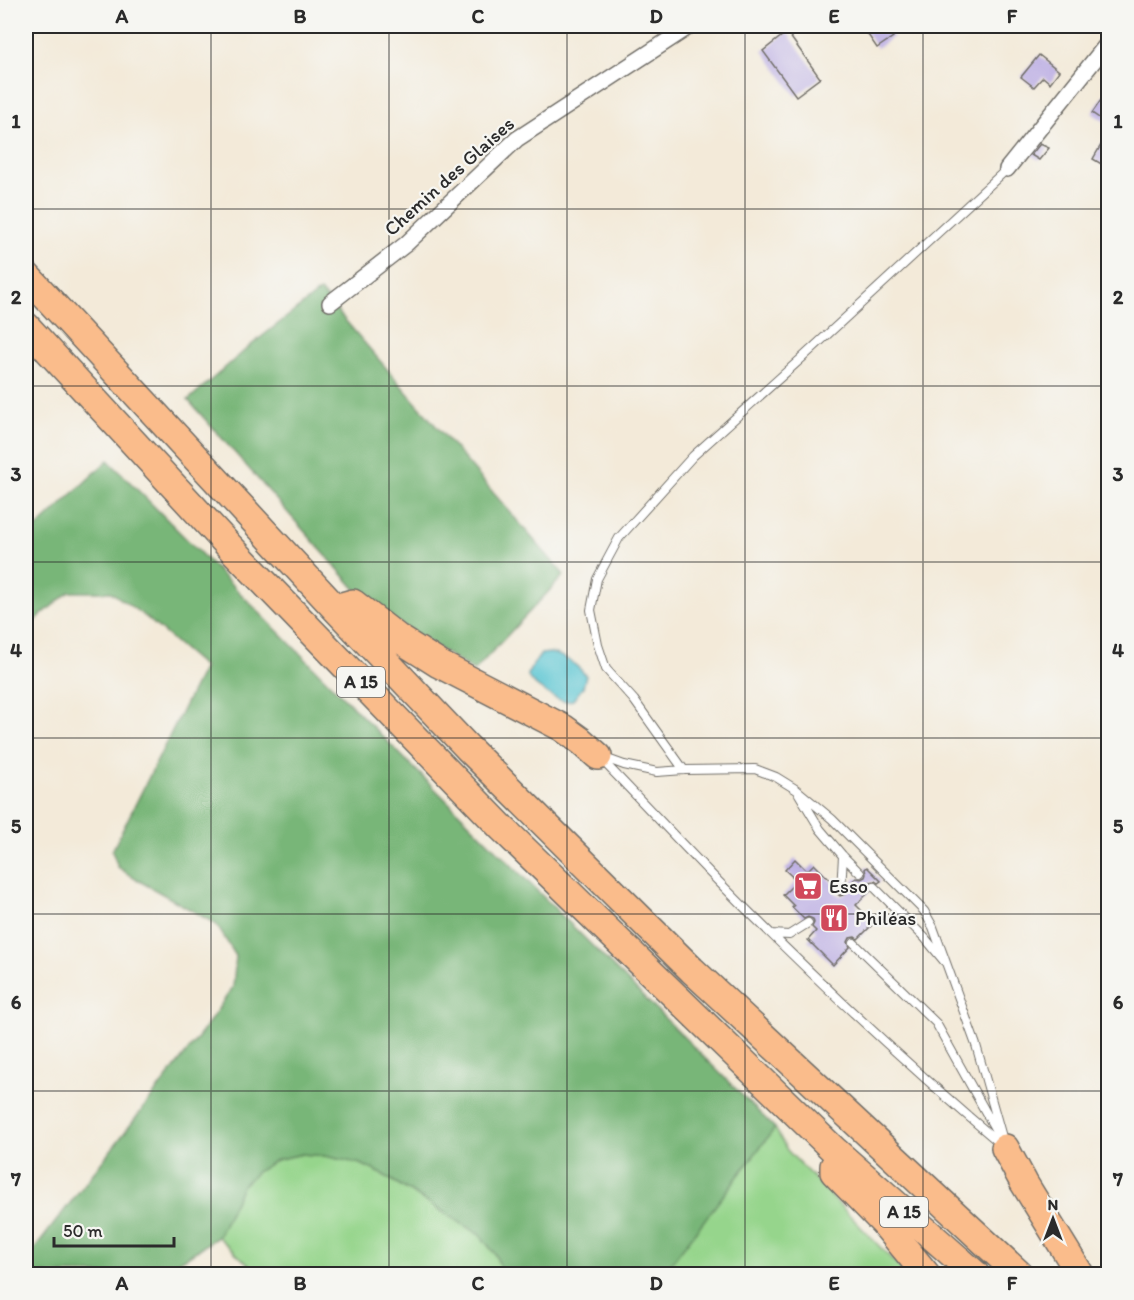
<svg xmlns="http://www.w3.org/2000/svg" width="1134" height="1300" viewBox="0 0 1134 1300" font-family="Itim,sans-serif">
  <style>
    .green { fill: #96d58c; stroke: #60805c; stroke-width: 1.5 }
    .forest { fill: #78b678; stroke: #527052; stroke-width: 1.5 }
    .water { fill: #5bc6d3; stroke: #43787f; stroke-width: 1.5 }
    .building { fill: #beb0e4 }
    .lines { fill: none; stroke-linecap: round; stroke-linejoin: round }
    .service-casing { stroke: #716e68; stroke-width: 10 }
    .minor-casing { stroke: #716e68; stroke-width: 18 }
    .motorway-casing { stroke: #716e68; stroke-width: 30 }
    .service { stroke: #fff; stroke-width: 8 }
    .minor { stroke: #fff; stroke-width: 15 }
    .motorway { stroke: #fabc8b; stroke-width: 27 }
    .grid { fill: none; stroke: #2b2b2b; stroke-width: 1.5; stroke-opacity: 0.55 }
    .labels { text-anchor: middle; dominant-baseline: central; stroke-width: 4.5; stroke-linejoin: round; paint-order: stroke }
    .shield { fill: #f6f6f2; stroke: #686867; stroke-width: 1.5 }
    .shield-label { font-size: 18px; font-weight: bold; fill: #2b2b2b }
    .street-label { font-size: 20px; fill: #2b2b2b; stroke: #f6f6f2 }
    .poi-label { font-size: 20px; fill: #2b2b2b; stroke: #f6f6f2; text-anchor: start }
    .neatline { fill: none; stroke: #2b2b2b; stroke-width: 2 }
    .grid-label { font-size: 20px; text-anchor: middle; font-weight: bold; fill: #2b2b2b }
  </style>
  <rect width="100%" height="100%" fill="#f6f6f2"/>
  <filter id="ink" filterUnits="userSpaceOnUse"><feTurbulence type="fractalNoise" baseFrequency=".0167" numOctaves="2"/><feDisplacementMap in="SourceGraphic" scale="12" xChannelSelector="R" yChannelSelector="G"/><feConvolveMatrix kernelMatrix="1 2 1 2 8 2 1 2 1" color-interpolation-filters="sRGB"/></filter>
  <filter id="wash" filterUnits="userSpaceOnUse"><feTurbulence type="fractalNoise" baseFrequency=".008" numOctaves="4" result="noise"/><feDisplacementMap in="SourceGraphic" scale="24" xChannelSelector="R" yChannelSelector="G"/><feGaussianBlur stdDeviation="1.35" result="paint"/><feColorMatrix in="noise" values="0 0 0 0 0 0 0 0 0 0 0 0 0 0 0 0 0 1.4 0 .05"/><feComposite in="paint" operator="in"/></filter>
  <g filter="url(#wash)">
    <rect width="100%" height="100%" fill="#f3ead9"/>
    <path class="green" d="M775 1128 787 1150 906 1274H660L698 1221Z
      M302 1154 325 1156 361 1164 382 1174 480 1235 495 1254 503 1274H259L218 1237 242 1186 258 1171 276 1160Z"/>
    <path class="forest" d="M320 291 564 575 474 671 392 619 359 593 188 400 251 345Z
      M108 460 371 725 775 1128 663 1274H503L495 1254 480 1235 382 1174 361 1164 325 1156 302 1154 276 1160 258 1171 242 1186 218 1237 187 1257 159 1272 136 1274H26V1260L203 1031 233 987 236 956 216 924 134 878 118 867 112 851 204 667 147 618 111 592H69L26 628V538Z"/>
    <path class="water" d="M550 653C563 655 578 665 586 676L583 687 573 700C569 701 566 702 563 701 555 699 528 683 528 675 529 668 538 659 541 654Z"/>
    <g id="blocks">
      <path class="building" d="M862 26H885L893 37 877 48Z
        M787 32 820 78 796 96 763 51Z
        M1039 55 1059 71 1050 83 1043 77 1034 87 1021 77Z
        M1108 90V124L1092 113Z
        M1108 133V168L1093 159Z
        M1040 144 1049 148 1039 160 1031 155Z
        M795 859 807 871 814 864 835 885V892L840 896 846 894 847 886 856 878 861 879 865 877 866 874 865 869 867 867 881 881 878 883 875 881 870 882 868 886 870 891 856 905 874 923 858 939 855 937 850 938 848 942 850 947 833 965 808 940 816 931 812 927 814 923 813 919 808 917 804 919 792 907 794 906 783 895 797 881 785 870Z"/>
    </g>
  </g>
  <g filter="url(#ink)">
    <use href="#blocks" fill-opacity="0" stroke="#716e68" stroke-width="1.5"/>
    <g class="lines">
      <g class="service-casing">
        <path id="service" d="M602 757 624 765 657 772 684 770 755 769 776 777 797 790 832 819 924 911 933 927 976 1045 1004 1144
          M600 758C638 797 675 837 713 876 806 970 901 1060 1002 1145
          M684 770 634 700 606 669 598 645 591 610 597 579 619 538 693 456 803 357 1007 169
          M799 794 820 829 843 856 860 873
          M874 887 925 938 944 961
          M841 890 843 856
          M772 934 789 935 808 923
          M854 943 936 1023 999 1136"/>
      </g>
      <g class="minor-casing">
        <path id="minor" d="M1007 169 1108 43
          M330 303 406 244 517 139 690 26"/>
      </g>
      <g class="motorway-casing">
        <path id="motorway" d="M26 275 335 608 468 748 692 970 1019 1274
          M26 326 230 547 502 828 834 1150 975 1274
          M335 608 353 603 398 638 439 664 563 728 581 741 598 756
          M1005 1148 1024 1183 1080 1274
          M834 1166V1172L883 1222 926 1274"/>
      </g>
      <use href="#service" class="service"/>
      <use href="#minor" class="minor"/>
      <use href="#motorway" class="motorway"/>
    </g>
  </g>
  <path class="grid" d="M211 26V1274M389 26V1274M567 26V1274M745 26V1274M923 26V1274M26 209H1108M26 386H1108M26 562H1108M26 738H1108M26 914H1108M26 1091H1108"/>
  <defs>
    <g id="supermarket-square" transform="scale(1.5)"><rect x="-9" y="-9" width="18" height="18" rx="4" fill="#d1495b" stroke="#f6f6f2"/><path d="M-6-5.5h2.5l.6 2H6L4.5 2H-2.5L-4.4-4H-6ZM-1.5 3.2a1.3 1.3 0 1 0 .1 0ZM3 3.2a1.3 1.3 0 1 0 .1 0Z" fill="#fff"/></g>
    <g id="restaurant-square" transform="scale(1.5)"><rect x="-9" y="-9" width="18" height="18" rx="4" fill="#d1495b" stroke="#f6f6f2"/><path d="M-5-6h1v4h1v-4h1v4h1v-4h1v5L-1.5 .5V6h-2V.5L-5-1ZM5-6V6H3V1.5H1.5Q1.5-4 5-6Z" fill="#fff"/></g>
  </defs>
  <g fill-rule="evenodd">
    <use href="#supermarket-square" x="808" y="886"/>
    <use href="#restaurant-square" x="834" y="918"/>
  </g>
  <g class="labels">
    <g class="shield">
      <rect x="337" y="667" width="48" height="30" rx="4.5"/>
      <rect x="880" y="1197" width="48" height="30" rx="4.5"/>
    </g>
    <g class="shield-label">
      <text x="361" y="682">A 15</text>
      <text x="904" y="1212">A 15</text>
    </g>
    <g class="street-label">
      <text transform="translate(449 176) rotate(-42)">Chemin des Glaises</text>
    </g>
    <g class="poi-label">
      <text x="829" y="886">Esso</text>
      <text x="855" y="918">Philéas</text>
    </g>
  </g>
  <rect width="1134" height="1300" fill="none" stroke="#f6f6f2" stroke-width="66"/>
  <g transform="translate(1053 1219)" stroke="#f6f6f2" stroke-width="4.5" paint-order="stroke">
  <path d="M0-4.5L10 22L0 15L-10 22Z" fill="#2b2b2b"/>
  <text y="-9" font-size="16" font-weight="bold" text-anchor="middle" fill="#2b2b2b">N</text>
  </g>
  <path d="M54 1237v9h120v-9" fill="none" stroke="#2b2b2b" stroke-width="3"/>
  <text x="63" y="1237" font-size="18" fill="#2b2b2b" stroke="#f6f6f2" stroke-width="4.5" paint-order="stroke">50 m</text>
  <rect x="33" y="33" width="1068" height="1234" class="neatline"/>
  <g class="grid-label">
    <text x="122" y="23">A</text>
    <text x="300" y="23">B</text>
    <text x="478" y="23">C</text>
    <text x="656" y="23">D</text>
    <text x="834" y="23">E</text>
    <text x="1012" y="23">F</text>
    <text x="16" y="128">1</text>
    <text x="1118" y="128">1</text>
    <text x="16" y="304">2</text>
    <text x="1118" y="304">2</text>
    <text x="16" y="481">3</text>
    <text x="1118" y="481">3</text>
    <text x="16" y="657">4</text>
    <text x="1118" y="657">4</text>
    <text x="16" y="833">5</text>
    <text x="1118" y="833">5</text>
    <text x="16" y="1009">6</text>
    <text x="1118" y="1009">6</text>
    <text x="16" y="1186">7</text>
    <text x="1118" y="1186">7</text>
    <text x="122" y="1290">A</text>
    <text x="300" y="1290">B</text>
    <text x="478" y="1290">C</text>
    <text x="656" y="1290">D</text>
    <text x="834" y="1290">E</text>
    <text x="1012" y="1290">F</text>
  </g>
</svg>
